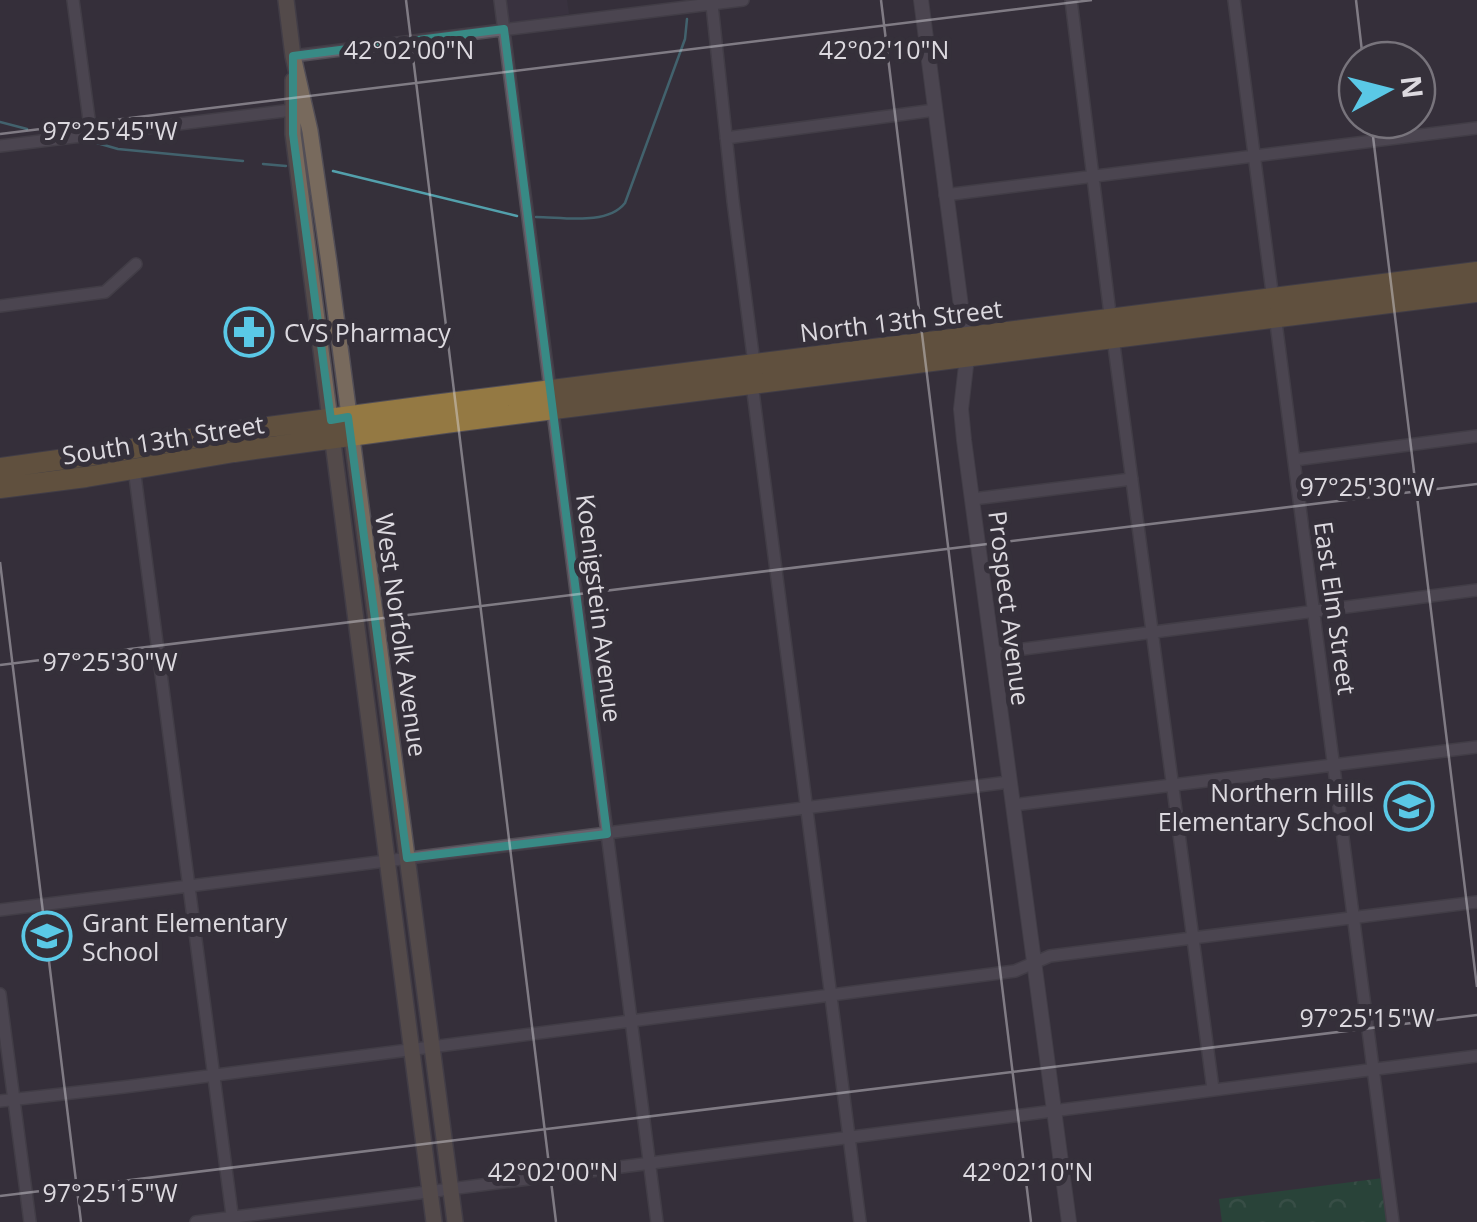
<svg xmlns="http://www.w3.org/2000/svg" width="1477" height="1222" viewBox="0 0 1477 1222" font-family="'Open Sans',sans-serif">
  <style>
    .built { fill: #3e3646 }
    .park { fill: url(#park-crowns) }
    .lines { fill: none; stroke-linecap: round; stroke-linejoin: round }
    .stream { stroke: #53a0ac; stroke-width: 2.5 }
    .minor-casing { stroke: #524e56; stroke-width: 14 }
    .tertiary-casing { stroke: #524e56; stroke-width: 16 }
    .secondary-casing { stroke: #524e56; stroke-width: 18 }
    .trunk-casing { stroke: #524e56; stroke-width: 22 }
    .minor { stroke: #67616c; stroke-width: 11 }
    .tertiary { stroke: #67616c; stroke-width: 14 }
    .secondary { stroke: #786a5d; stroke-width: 15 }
    .trunk { stroke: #947943; stroke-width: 20 }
    .marked { fill: none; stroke: #388a85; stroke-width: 8; stroke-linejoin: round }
    .ticks { fill: none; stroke: #dcd9df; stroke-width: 2.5; stroke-opacity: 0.45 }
    .labels { text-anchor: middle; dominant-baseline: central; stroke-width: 10; stroke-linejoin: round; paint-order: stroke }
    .street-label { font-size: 25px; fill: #dcd9df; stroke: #35303a }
    .poi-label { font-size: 25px; fill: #dcd9df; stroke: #35303a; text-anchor: start }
    .ticks-label { font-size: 25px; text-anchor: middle; fill: #dcd9df; stroke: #35303a; stroke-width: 10; stroke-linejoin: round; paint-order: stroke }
  </style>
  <defs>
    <pattern id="park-crowns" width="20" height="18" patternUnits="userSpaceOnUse" patternTransform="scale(2.5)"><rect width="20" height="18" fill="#1c5c39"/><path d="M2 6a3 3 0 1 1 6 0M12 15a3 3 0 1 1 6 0" fill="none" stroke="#3c7355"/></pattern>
  </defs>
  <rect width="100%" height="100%" fill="#35303a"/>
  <path class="built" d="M506 0H567L569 14 509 23Z"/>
  <path class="park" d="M1383 1178 1388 1222H1222L1219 1199Z"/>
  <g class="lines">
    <path class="stream" d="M0 122 27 129
      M97 143 118 149 243 161
      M263 164 286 166
      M333 171 517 216
      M536 217C562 217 607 226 625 203L685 39 687 19"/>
    <g class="minor-casing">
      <path id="minor" d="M73 0 91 134
        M500 0 657 1222
        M1071 0 1113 338 1213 1089
        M1234 0 1393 1222
        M712 5 733 201 754 363 752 384 860 1222
        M293 56 743 0
        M726 138 935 110
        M0 146 292 110
        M945 195 1477 128
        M0 306 105 292 136 264
        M1294 460 1477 436
        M134 468 233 1222
        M973 499 1132 479
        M993 653 1477 590
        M1013 805 1477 747
        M0 910 1009 782
        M0 994 30 1222
        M0 1101 124 1087 1015 971 1050 956 1477 902
        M196 1222 1477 1056"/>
    </g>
    <g class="tertiary-casing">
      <path id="tertiary" d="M921 0 965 337 967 357 961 409 964 440 1069 1222"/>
    </g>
    <g class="secondary-casing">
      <path id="secondary" d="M286 0 293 56 310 131 329 263 455 1222
        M293 80V134L434 1222"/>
    </g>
    <g class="trunk-casing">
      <path id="trunk" d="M0 468 101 454 231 432 434 405 1477 272
        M0 488 86 477 234 452 445 423 1477 292"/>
    </g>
    <use href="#minor" class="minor"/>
    <use href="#tertiary" class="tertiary"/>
    <use href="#secondary" class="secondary"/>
    <use href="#trunk" class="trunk"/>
  </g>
  <path d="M0 0H1477V1222H0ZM504 29 607 834 407 858 348 417 331 420 293 134V56Z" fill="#35303a" fill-opacity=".55" fill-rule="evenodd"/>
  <path class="marked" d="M504 29 607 834 407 858 348 417 331 420 293 134V56Z"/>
  <path class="ticks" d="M406 0 556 1222M881 0 1031 1222M1356 0 1363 60M1371 120 1477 987M0 134 1092 0M0 562 81 1222M0 665 1477 484M0 1196 1477 1015"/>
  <defs>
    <g id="pharmacy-ring" transform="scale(2.5)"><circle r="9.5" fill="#35303a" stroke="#5ac8e6" stroke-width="1.5"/><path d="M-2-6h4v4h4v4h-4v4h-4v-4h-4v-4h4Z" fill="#5ac8e6"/></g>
    <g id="school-ring" transform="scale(2.5)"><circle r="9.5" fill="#35303a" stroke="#5ac8e6" stroke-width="1.5"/><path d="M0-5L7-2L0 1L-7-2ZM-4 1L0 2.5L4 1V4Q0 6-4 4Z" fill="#5ac8e6"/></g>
  </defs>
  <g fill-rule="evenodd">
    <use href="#pharmacy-ring" x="249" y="332"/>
    <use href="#school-ring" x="1409" y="806"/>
    <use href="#school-ring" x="47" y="936"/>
  </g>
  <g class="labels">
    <g class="street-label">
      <text transform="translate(901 320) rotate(-7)">North 13th Street</text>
      <text transform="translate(163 439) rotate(-9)">South 13th Street</text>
      <text transform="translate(600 608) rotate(83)">Koenigstein Avenue</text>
      <text transform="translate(1010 608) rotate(83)">Prospect Avenue</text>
      <text transform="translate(1336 608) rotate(82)">East Elm Street</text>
      <text transform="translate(402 635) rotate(82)">West Norfolk Avenue</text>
    </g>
    <g class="poi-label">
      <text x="284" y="332">CVS Pharmacy</text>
      <text x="1374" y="792" text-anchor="end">Northern Hills<tspan x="1374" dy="29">Elementary School</tspan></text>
      <text x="82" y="922">Grant Elementary<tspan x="82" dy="29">School</tspan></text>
    </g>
  </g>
  <g class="ticks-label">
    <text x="409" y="59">42°02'00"N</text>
    <text x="884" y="59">42°02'10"N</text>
    <text x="110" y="140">97°25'45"W</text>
    <text x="1367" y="496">97°25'30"W</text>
    <text x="110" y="671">97°25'30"W</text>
    <text x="1367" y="1027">97°25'15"W</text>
    <text x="553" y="1181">42°02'00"N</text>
    <text x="1028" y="1181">42°02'10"N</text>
    <text x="110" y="1202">97°25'15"W</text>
  </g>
  <g transform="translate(1387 90) rotate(83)"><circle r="48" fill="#35303a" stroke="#78747c" stroke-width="2.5"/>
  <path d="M0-8L18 38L0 25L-18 38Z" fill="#5ac8e6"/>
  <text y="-15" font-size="28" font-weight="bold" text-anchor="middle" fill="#dcd9df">N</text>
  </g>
</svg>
